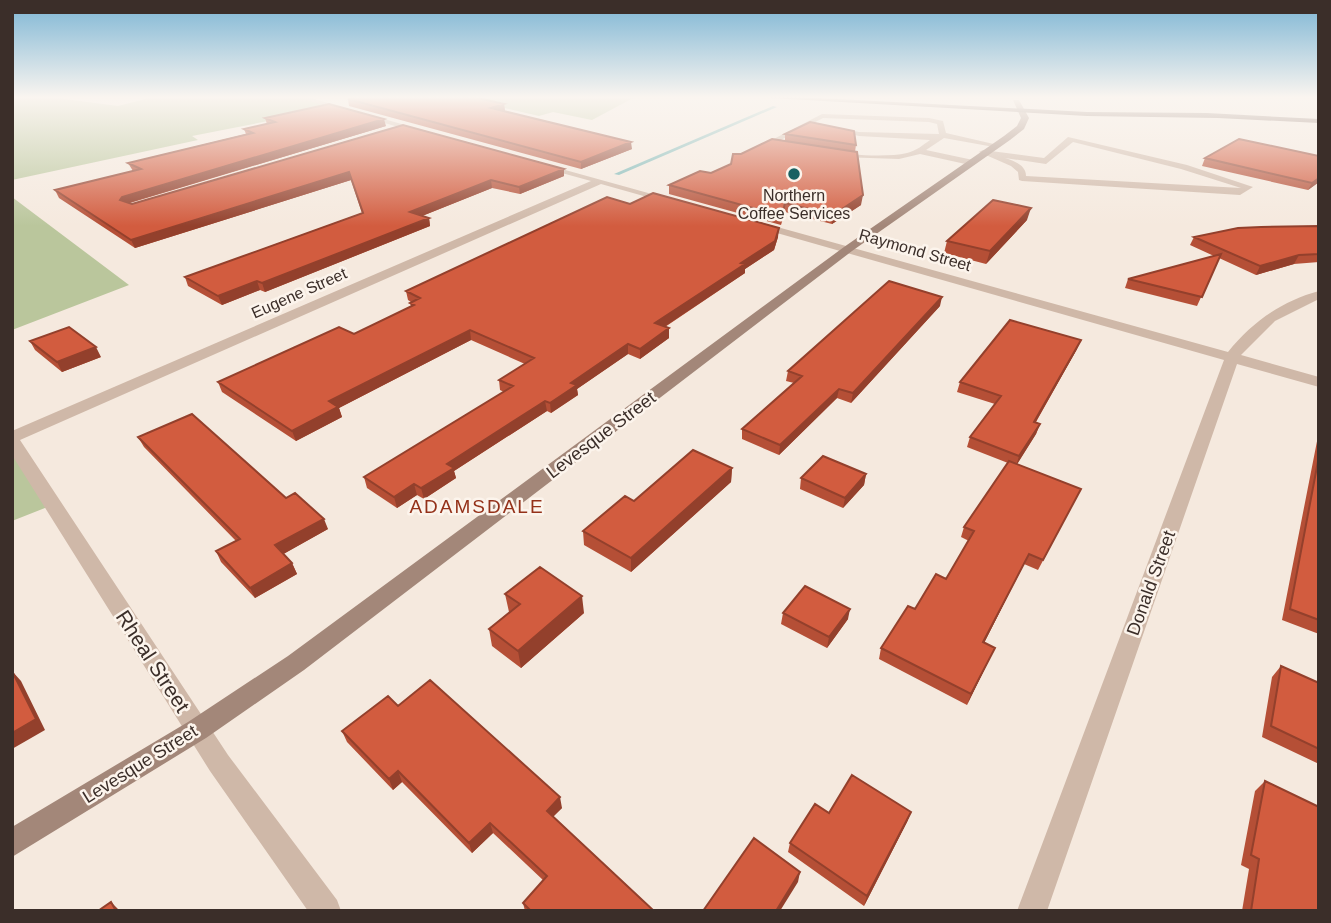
<svg xmlns="http://www.w3.org/2000/svg" width="1331" height="923" viewBox="0 0 1331 923" font-family="Arial,sans-serif">
  <style>
    .green { fill: #bac69c }
    .lines { fill: none; stroke-linecap: round; stroke-linejoin: round }
    .stream { fill: #7ab6b5; fill-rule: evenodd }
    .lane { fill: #cfb8a8; fill-rule: evenodd }
    .street { fill: #cfb8a8; fill-rule: evenodd }
    .secondary { fill: #a38779; fill-rule: evenodd }
    .primary { fill: #7f6459; fill-rule: evenodd }
    .wall { fill: #b54f36 }
    .shaded-wall { fill: #93402c }
    .building { fill: #d25c3f; stroke: #93402c; stroke-width: 2 }
    .poi-dot { fill: #196162; stroke: #fcf4ec; stroke-width: 2.5 }
    .labels { text-anchor: middle; dominant-baseline: central; stroke-width: 5; stroke-linejoin: round; paint-order: stroke }
    .far-poi-label { font-size: 16px; fill: #3b2e29; stroke: #fcf4ec }
    .far-street-label { font-size: 16px; fill: #3b2e29; stroke: #fcf4ec }
    .street-label { font-size: 18px; fill: #3b2e29; stroke: #fcf4ec }
    .neighbourhood-label { font-size: 19px; letter-spacing: 2px; fill: #943119; stroke: #fcf4ec }
    .near-street-label { font-size: 21px; fill: #3b2e29; stroke: #fcf4ec }
  </style>
  <rect width="100%" height="100%" fill="#f5e9de"/>
  <path class="green" d="M12 97H49L118 106 153 97H297L334 108 192 136 198 140 12 180Z
    M472 97H635L592 120 553 112 539 116 466 99Z
    M12 197 129 285 12 330Z
    M12 447 50 506 12 521Z"/>
  <g class="lines">
    <path class="stream" d="M773 106 777 107 619 175 614 174Z"/>
    <path class="lane" d="M822 114 929 118 943 121 946 133 998 145 994 147 944 138 926 150 973 160V164L970 165 920 154 899 159 840 157 782 148 766 143ZM823 118 929 122 937 124 939 134 859 132 835 127 831 129 859 136 930 140C923 145 916 151 907 153 876 160 809 151 777 142Z
      M1068 137 1187 165 1253 187 1240 195 1022 181 1019 180 1018 172 1011 166 979 152 983 150 1044 158ZM1073 142 1181 169 1241 188 1026 176C1026 165 1014 161 1005 158L1046 164Z"/>
    <path class="street" d="M295 97H307L426 131 419 133Z
      M540 163 677 201 672 204 601 184 20 440 228 755 337 900 341 911H308L210 771 12 455V431L591 181 540 167Z
      M756 221 1228 352C1252 322 1282 301 1319 291V299L1275 321 1241 355 1319 377V387L1237 364 1047 911H1017L1224 360 752 226 751 224Z"/>
    <path class="secondary" d="M1013 100H1019L1029 118 1024 129 1010 140 852 251 304 670 206 738 12 857V827L188 722 288 656 844 247 1004 136 1017 126 1021 118Z"/>
    <path class="primary" d="M753 97H799L1087 112 1207 113 1319 119V123L1218 118 1087 116Z"/>
  </g>
  <path class="wall" d="M347 97H474L504 104 505 111 632 149 581 169 349 106 348 99 352 98Z
    M265 118 386 126 130 203 132 204 403 125 564 176 520 194 492 188 422 216 429 218 430 226 265 292 260 290 222 305 188 286 185 277 362 213 351 180 135 248 59 198 55 190 133 171 128 163 246 134 244 129 267 124Z
    M785 134 856 145 855 152 861 205 832 224 785 212 781 225 669 194V185L711 173 731 164 741 154 785 141Z
    M1319 156V182L1308 190 1202 166 1205 158Z
    M630 204 778 237 774 250 745 269V273L665 327 669 328V338L640 359 628 354 577 389 578 395 551 413 547 411 454 471 456 478 424 499 417 495 397 508 367 488 364 477 504 392 500 390 499 380 525 364 471 340 339 408 342 417 296 441 222 392 218 382 354 334 411 306 410 303 411 302 408 300 406 291Z
    M1027 220 986 264 944 253 947 241Z
    M1319 226V262L1294 264 1256 275 1219 258 1197 306 1125 288 1128 279 1214 256 1190 245 1194 237Z
    M940 306 851 403 837 398 779 455 742 439V429L794 383 786 381 788 371Z
    M30 341 101 357 62 372 35 350Z
    M1077 349 1036 422 1040 424 1036 434 1017 464 1081 489 1038 570 1024 564 984 643 990 658 967 705 879 659 881 648 915 609 946 579 969 541 961 537 964 527 1008 463 967 447 970 437 995 404 957 392 960 382Z
    M1319 431V634L1282 620Z
    M138 437 286 498 328 529 283 554 292 563 297 574 255 598 221 562 216 551 236 541 144 447Z
    M732 468 731 482 631 572 584 545 583 531 634 501Z
    M866 474 864 485 843 508 800 489 801 478Z
    M505 594 584 613 521 668 492 646 489 629 509 612Z
    M783 613 848 619 827 648 781 624Z
    M1281 666 1319 683V764L1262 737 1272 677Z
    M398 706 562 808 553 816 654 911H525L523 903 544 881 493 833 472 853 402 782 393 790 347 742 342 731Z
    M1265 781 1319 911H1242L1249 869 1241 865 1255 791Z
    M911 812 907 822 864 906 788 852 790 843 829 813Z"/>
  <path class="shaded-wall" d="M504 104 505 111 491 108Z
    M384 119 386 126 125 204 120 200 122 197Z
    M631 142 632 149 581 169V162Z
    M564 169V176L520 194 519 187Z
    M349 172 351 180 135 248 131 240Z
    M1319 178V182L1308 190 1312 183Z
    M491 180 492 188 412 220 410 212Z
    M863 195 861 205 832 224 833 215Z
    M1031 208 1027 220 986 264 990 251Z
    M429 218 430 226 265 292 262 283Z
    M779 228 778 237 774 250 745 269V273L655 333V323L741 263Z
    M1299 255 1294 264 1256 275 1260 266Z
    M257 281 260 290 222 305 218 296Z
    M942 297 940 306 851 403 853 393Z
    M669 328V338L640 359V349Z
    M470 330 471 340 339 408 342 417 296 441 292 431 329 401Z
    M1081 340 1077 349 1030 432 1034 422Z
    M628 344V354L577 389 578 395 551 413 550 403 571 383Z
    M96 347 101 357 62 372 57 362Z
    M839 389 837 398 779 455 780 445Z
    M545 401 547 411 454 471 456 478 424 499 421 488 447 464Z
    M1040 424 1036 434 1016 466 1019 456Z
    M732 468 731 482 631 572V558Z
    M866 474 864 485 843 508 845 498Z
    M414 484 417 495 397 508 394 497Z
    M324 519 328 529 280 556 275 545Z
    M1029 554 1024 564 979 653 983 642Z
    M292 563 297 574 255 598 250 588Z
    M582 596 584 613 521 668 518 651Z
    M850 609 848 619 827 648 829 637Z
    M995 648 990 658 967 705 971 694Z
    M12 671 21 681 45 730 12 749Z
    M398 771 402 782 393 790 389 779Z
    M560 797 562 808 549 821 547 811Z
    M911 812 907 822 864 906 867 896Z
    M490 823 493 833 472 853 469 843Z
    M800 872 798 882 780 911H776Z
    M111 902 120 911H116Z"/>
  <path class="building" d="M357 97H474L504 104 491 108 631 142 581 162 348 99Z
    M329 104 384 119 122 197 120 200 132 204 403 125 564 169 519 187 491 180 410 212 429 218 262 283 257 281 218 296 185 277 363 213 349 172 131 240 55 190 141 169 128 163 253 133 244 129 275 122 265 118Z
    M810 122 854 131 856 145 785 134Z
    M772 139 857 152 863 195 833 215 785 203 782 216 669 185 700 171 711 173 731 164 733 154H741Z
    M1239 139 1319 156V178L1312 183 1205 158Z
    M653 193 779 228 775 241 741 263 745 264 655 323 669 328 640 349 628 344 571 383 577 385 550 403 545 401 447 464 454 468 421 488 414 484 394 497 364 477 513 386 499 380 534 358 470 330 329 401 338 407 292 431 218 382 339 327 354 334 414 305 410 303 420 298 406 291 607 197 630 204Z
    M993 200 1031 208 990 251 947 241Z
    M1319 226V254L1299 255 1260 266 1194 237 1238 228 1261 227Z
    M1221 254 1202 297 1128 279Z
    M889 281 942 297 853 393 839 389 780 445 742 429 802 376 788 371Z
    M1010 320 1081 340 1034 422 1040 424 1019 456 970 437 1001 396 960 382Z
    M69 327 96 347 57 362 30 341Z
    M192 414 286 498 295 493 324 519 275 545 292 563 250 588 216 551 240 539 138 437Z
    M693 450 732 468 631 558 583 531 625 496 634 501Z
    M823 456 866 474 845 498 801 478Z
    M1319 456V620L1290 609Z
    M1009 461 1081 489 1043 560 1029 554 983 642 995 648 971 694 881 648 908 606 915 609 936 574 946 579 974 531 964 527Z
    M540 567 582 596 518 651 489 629 520 604 505 594Z
    M805 586 850 609 829 637 783 613Z
    M1281 666 1319 683V749L1271 726Z
    M12 671 36 719 12 733Z
    M430 680 560 797 547 811 654 911H531L523 903 547 876 490 823 469 843 398 771 389 779 342 731 388 696 398 706Z
    M852 775 911 812 867 896 790 843 815 804 829 813Z
    M1265 781 1319 807V911H1251L1259 859 1251 855Z
    M754 838 800 872 776 911H703Z
    M111 902 116 911H98Z"/>
  <linearGradient id="sky" x2="0" y2="1"><stop stop-color="#7cb5d4"/><stop offset="0.43" stop-color="#faf5f0"/><stop offset="1" stop-color="#faf5f0" stop-opacity="0"/></linearGradient>
  <rect width="1331" height="226" fill="url(#sky)"/>
  <circle class="poi-dot" cx="794" cy="174" r="7"/>
  <g class="labels">
    <g class="far-poi-label">
      <text x="794" y="195">Northern<tspan x="794" dy="18">Coffee Services</tspan></text>
    </g>
    <g class="far-street-label">
      <text transform="translate(915 250) rotate(16)">Raymond Street</text>
      <text transform="translate(299 293) rotate(-24)">Eugene Street</text>
    </g>
    <g class="street-label">
      <text transform="translate(601 435) rotate(-37)">Levesque Street</text>
      <text transform="translate(1151 583) rotate(-70)">Donald Street</text>
      <text transform="translate(140 764) rotate(-32)">Levesque Street</text>
    </g>
    <g class="neighbourhood-label">
      <text x="477" y="506">ADAMSDALE</text>
    </g>
    <g class="near-street-label">
      <text transform="translate(153 661) rotate(57)">Rheal Street</text>
    </g>
  </g>
  <rect width="1331" height="923" fill="none" stroke="#3b2e29" stroke-width="28"/>
</svg>
